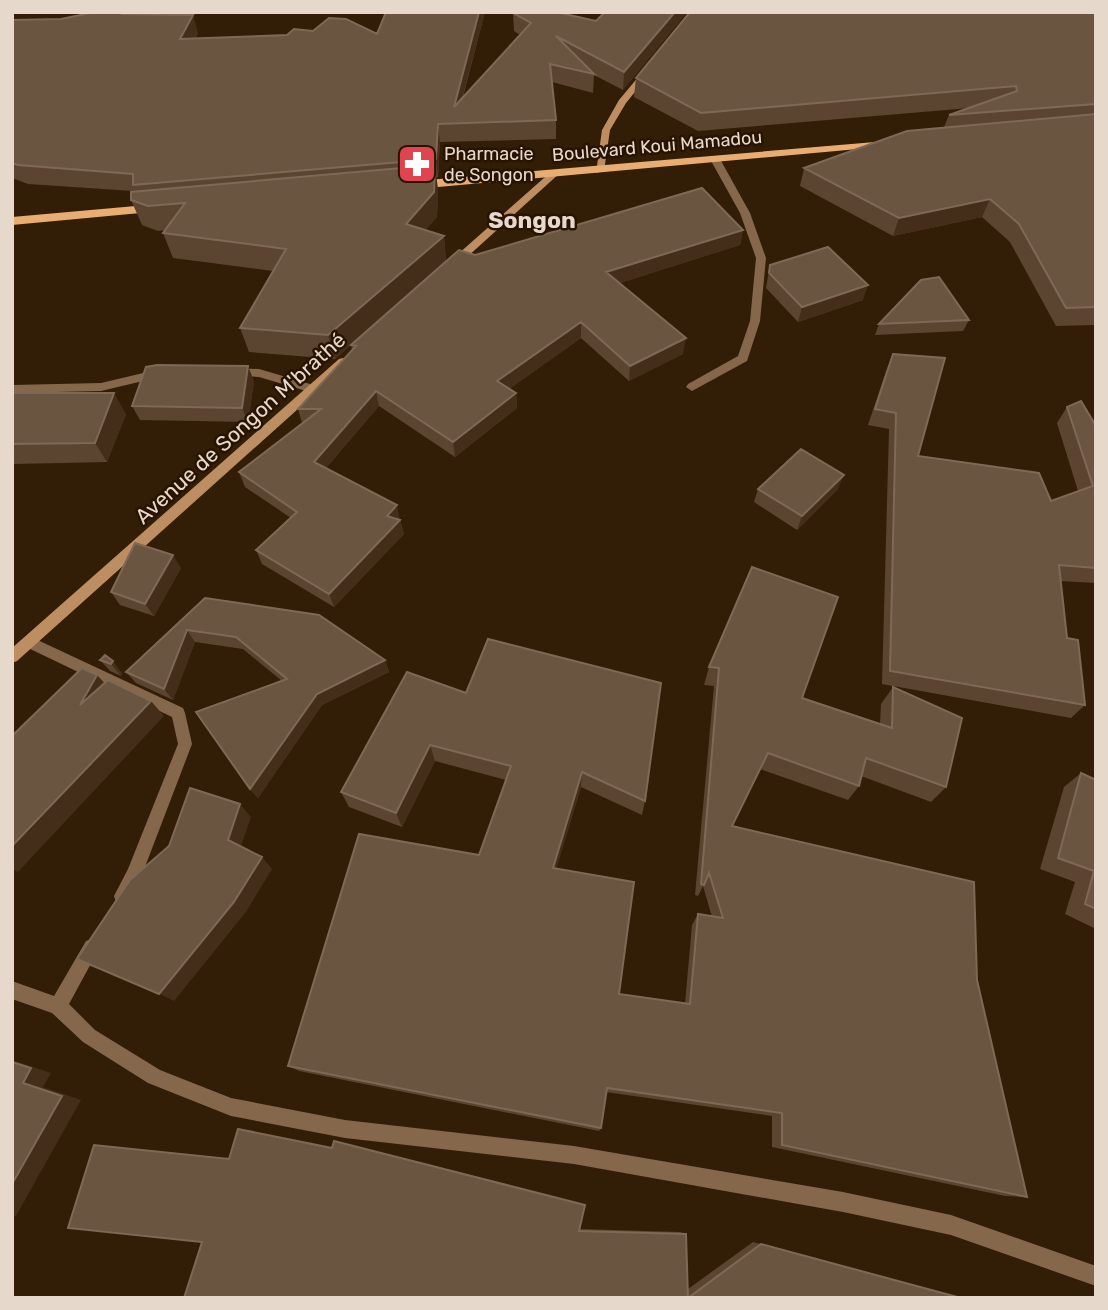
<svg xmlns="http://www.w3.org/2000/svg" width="1108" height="1310" viewBox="0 0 1108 1310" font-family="Rubik,sans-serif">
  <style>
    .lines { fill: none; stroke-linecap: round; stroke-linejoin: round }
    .street { fill: #85674c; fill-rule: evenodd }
    .secondary { fill: #bd8e61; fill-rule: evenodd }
    .primary { fill: #e9ac71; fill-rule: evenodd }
    .wall { fill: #5b4531 }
    .shaded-wall { fill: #452e19 }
    .building { fill: #6a5541; stroke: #7e6957; stroke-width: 2 }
    .labels { text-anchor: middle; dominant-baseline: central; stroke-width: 5; stroke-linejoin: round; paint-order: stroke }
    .far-street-label { font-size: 18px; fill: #e6d8cb; stroke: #281301 }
    .far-poi-label { font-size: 18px; fill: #e6d8cb; stroke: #281301; text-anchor: start }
    .street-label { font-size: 21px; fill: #e6d8cb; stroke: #281301 }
    .far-district-label { font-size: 23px; font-weight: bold; fill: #e6d8cb; stroke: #281301 }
  </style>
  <rect width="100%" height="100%" fill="#321d07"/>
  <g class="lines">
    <path class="street" d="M715 156 720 159 750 213 766 258 760 321 747 361 692 391 686 387 688 384 738 356 750 321 756 258 740 213 710 159Z
      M233 368 259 369 317 386 319 389 313 393 259 377 229 375 227 372Z
      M160 369 166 373 164 376 101 391 12 393V385L101 383Z
      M29 636 183 708 185 713 192 744 140 880 128 902 122 904 116 902 114 896 128 869 178 744 172 717 24 646 22 642 24 638Z
      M92 939 98 941 100 947 69 1004 95 1030 160 1070 231 1098 345 1120 574 1146 843 1192 951 1215 1096 1266V1286L951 1235 843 1212 574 1164 345 1138 231 1116 148 1083 83 1042 52 1013 12 999V981L54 996 86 941Z"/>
    <path class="secondary" d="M645 69 652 71 626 103 610 130 604 171 596 173 602 130 619 100Z
      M553 170 561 172 456 267H448V263Z
      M343 358 347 359V365L17 661 12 663V648L339 359Z"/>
    <path class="primary" d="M887 141 893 144 891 146 416 189 410 185 416 181Z
      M158 204 164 208 162 211 12 225V217Z"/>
  </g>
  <path class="wall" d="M485 12 463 97 520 35 514 31 513 13 596 21 605 12H687L623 90 594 75 593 93 552 82 556 120V139L440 142 438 177 436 178 438 190 437 217 425 230 444 236 446 261 335 359 249 352 240 328 273 271 173 258 163 233 165 230 158 231 142 225 131 200 133 191 28 184 12 178V20L61 19 131 14 198 33 196 38 377 34Z
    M1096 12V325L1056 326 1010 242 982 217 893 236 800 186 804 168 944 127 949 115 970 108 698 131 634 97 636 78Z
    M743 230 740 245 620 283 683 354 629 381 581 338 509 389 516 393 517 408 455 457 379 406 326 468 400 520 404 534 334 607 262 564 256 550 291 518 245 487 239 472 302 423 298 409 352 350 351 345 475 255Z
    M770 265 863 300 798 322 766 288Z
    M969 320 963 331 875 335 879 324Z
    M893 354 918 456 1051 501 1078 491 1057 423 1067 407 1096 426V583L1060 581 1067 638 1085 705 1071 718 882 684 889 429 868 425 886 371Z
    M254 381 248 422 140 420 132 406Z
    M12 393 126 414 107 462 14 464 12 469Z
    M758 489H838L797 530 754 502Z
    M752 567 802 698 880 724 881 704 893 687 946 787 931 802 861 776 859 786 848 800 760 769 732 826 977 980 1027 1197 1005 1196 772 1147V1116L606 1092 601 1128 599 1131 299 1071 288 1066 479 855 506 780 435 761 402 827 349 807 341 792 407 672 645 801 642 815 581 787 556 869 619 994 685 1003 692 925 698 914 712 917 703 886 698 896 695 895 714 686 704 685 709 667Z
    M181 568 154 616 120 605 111 592Z
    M205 598 385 660 389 672 322 705 258 798 250 789 282 681 243 649 195 642 173 700 136 683 126 672Z
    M105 655 122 673 121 676 110 671 100 660Z
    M1081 773 1096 780V929L1065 914 1075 882 1040 869 1064 787Z
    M334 1141 583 1204 585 1205 580 1229 680 1232 686 1234 688 1289 753 1242 962 1298H184L229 1158 333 1148Z"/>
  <path class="shaded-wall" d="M479 12H485L455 125 454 107Z
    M675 12H687L623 90 624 72Z
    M193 15 198 33 186 57 180 39Z
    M438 124 440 142 438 177 436 159Z
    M435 165 438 190 437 217 410 249 406 224Z
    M990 199 982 217 893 236 899 218Z
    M743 230 740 245 605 288 606 272Z
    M444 236 446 261 335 359 328 335Z
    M868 285 863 300 798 322 802 307Z
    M581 322V338L498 397 497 381Z
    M686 338 683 354 629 381 630 366Z
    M248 366 254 381 248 422 242 408Z
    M376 391 379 406 319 476 314 462Z
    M114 393 126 414 107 462 95 443Z
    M516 393 517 408 455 457 453 442Z
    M844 475 838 489 797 530 802 516Z
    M397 505 400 520 387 516Z
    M400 520 404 534 334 607 329 594Z
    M173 555 181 568 154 616 145 604Z
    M187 630 195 642 173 700 164 689Z
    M385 660 389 672 322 705 258 798 250 789 317 694Z
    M113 661 122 673 121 676 111 664Z
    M97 675 112 691 80 705Z
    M151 701 164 716 18 872 12 869V846Z
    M430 745 435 761 402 827 396 813Z
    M582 772 581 787 553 880V868Z
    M240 804 251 817 239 852 228 840Z
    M262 857 272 869 246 912 174 1001 159 994Z
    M12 1060 51 1073 43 1087 81 1100 16 1216H12V1184L23 1083 12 1062Z
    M334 1141 583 1204 585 1205Z"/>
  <path class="building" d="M95 12H123L122 14 193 15 180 39 287 35 294 29 313 31 329 18 346 19 377 34 386 12H479L454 107 531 23 513 13V12H556L596 21 605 12H675L624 72 556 36 594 74 550 64 556 120 438 124 436 159 133 185V174L18 165 12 163V20L61 19Z
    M690 12H1096V104L949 115 1017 91 1016 86 701 113 636 78Z
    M1096 114V307L1066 308 1019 224 990 199 899 218 804 168 907 131Z
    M435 165 434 192 406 224 444 236 328 335 240 328 286 249 163 233 185 203 148 206 131 200V192Z
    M702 188 743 230 606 272 686 338 630 366 581 322 497 381 516 393 453 442 376 391 314 462 397 505 387 516 400 520 329 594 256 550 297 512 239 472 321 409H298L356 346 351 345 459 250 475 255Z
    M828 247 868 285 802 307 769 273 770 265Z
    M939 277 969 320 879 324 921 280Z
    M893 354 945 358 918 456 1039 473 1051 501 1093 486 1067 407 1081 401 1096 426V568L1059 565 1067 638 1078 640 1085 705 890 671 896 413 875 409Z
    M157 365 248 366 242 408 132 406 146 367Z
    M12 393H114L95 443 12 444Z
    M801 449 844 475 802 516 758 489Z
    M135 543 173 555 145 604 111 592Z
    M752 567 838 597 802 698 892 728 893 687 962 718 946 787 866 758 859 786 768 753 732 826 974 882 977 980 1027 1197 782 1145V1113L607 1088 601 1128 288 1066 359 834 479 855 511 766 430 745 396 813 341 792 407 672 466 693 488 639 661 683 645 801 582 772 553 868 634 882 619 994 690 1004 698 914 723 918 709 873 704 885 701 884 719 668 709 667Z
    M205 598 319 615 385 660 317 694 250 789 196 712 287 679 236 637 187 630 164 689 126 672Z
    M105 655 113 661 111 664 100 660Z
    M82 668 97 675 80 705 108 680 151 701 12 846V736Z
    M1081 773 1096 780V909L1085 904 1094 871 1058 858Z
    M190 788 240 804 228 840 262 857 234 902 159 994 77 959 130 880 169 846Z
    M12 1062 31 1068 23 1083 62 1096 12 1184Z
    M238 1129 332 1148 334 1141 585 1205 579 1231 686 1234 688 1298 761 1244 961 1298H184L202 1242 68 1228 94 1145 229 1159Z"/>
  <defs>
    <g id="pharmacy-square" transform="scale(2.0125)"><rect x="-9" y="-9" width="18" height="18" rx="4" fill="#e0444e" stroke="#281301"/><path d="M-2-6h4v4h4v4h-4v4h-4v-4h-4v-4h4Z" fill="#fff"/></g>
  </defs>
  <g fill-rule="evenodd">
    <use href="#pharmacy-square" x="417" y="164"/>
  </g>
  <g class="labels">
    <g class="far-street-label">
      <text transform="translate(657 146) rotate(-5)">Boulevard Koui Mamadou</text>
    </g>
    <g class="far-poi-label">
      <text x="444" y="154">Pharmacie<tspan x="444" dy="21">de Songon</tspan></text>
    </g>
    <g class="street-label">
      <text transform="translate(240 428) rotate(-42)">Avenue de Songon M'brathé</text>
    </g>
    <g class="far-district-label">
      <text x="532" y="220">Songon</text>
    </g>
  </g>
  <rect width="1108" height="1310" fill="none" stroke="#e6d8cb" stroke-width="28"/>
</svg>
